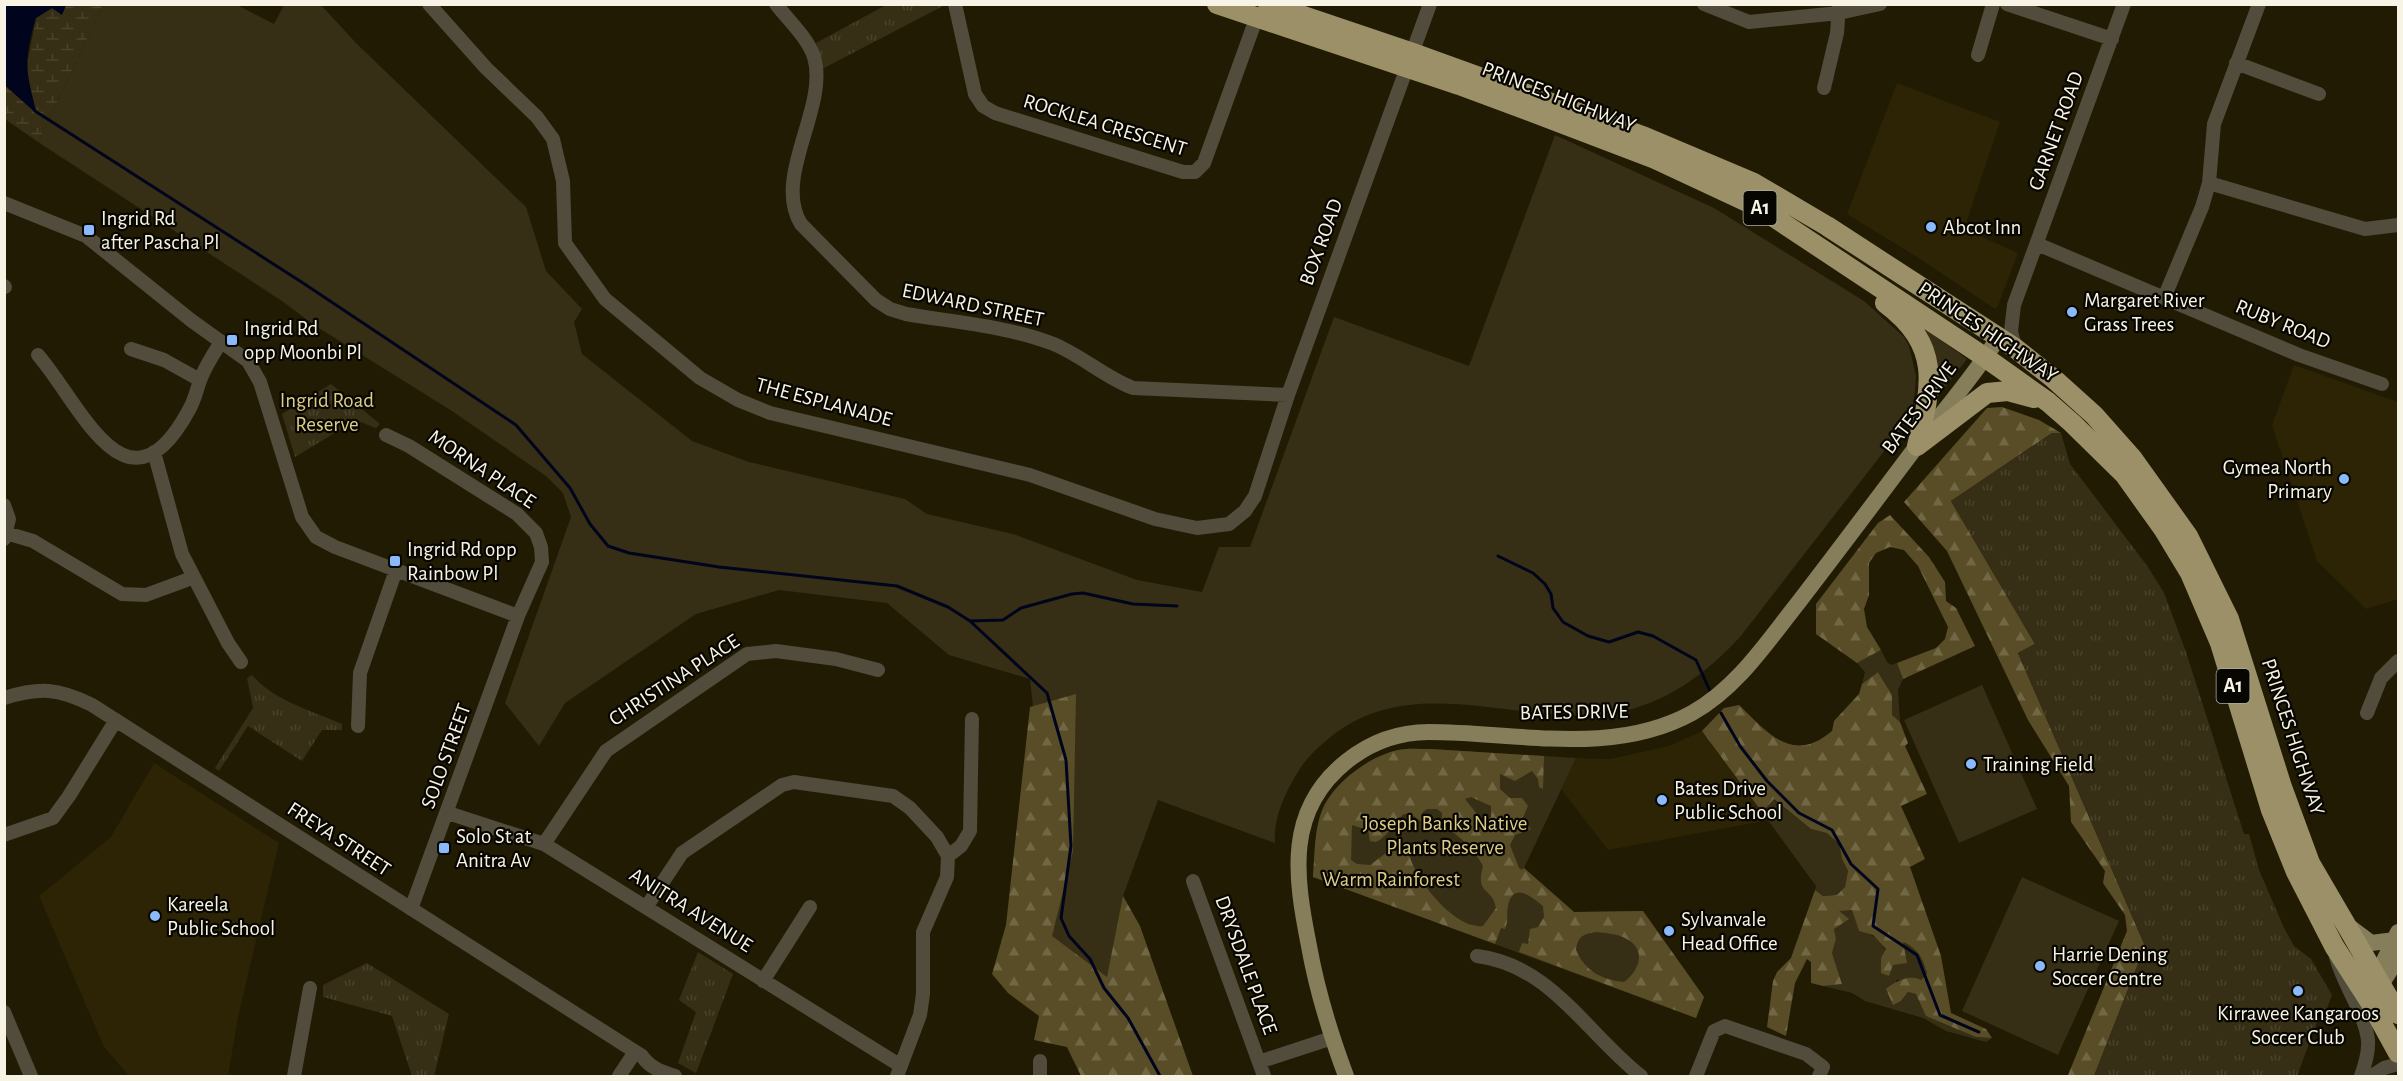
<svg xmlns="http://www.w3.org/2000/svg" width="2403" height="1081" viewBox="0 0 2403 1081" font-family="'Alegreya Sans',sans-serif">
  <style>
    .built { fill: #2c2404 }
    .green { fill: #362f15 }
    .forest { fill: url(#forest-firs); fill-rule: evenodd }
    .wetland { fill: url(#wetland-marsh) }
    .park { fill: url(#park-tufts) }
    .water { fill: #00041c }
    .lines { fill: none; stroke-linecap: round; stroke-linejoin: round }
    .stream { stroke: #00041c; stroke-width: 3 }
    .minor { stroke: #514c3c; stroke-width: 14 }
    .major { stroke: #867d5b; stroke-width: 16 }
    .highway { stroke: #9b9067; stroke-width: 20 }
    .poi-dot { fill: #8abafc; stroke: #080601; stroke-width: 2 }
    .labels { text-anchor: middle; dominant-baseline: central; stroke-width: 4.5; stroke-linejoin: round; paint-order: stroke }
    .shield { fill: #080601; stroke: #afaca1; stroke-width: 1.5 }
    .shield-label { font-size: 20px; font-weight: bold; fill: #f7f3e5 }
    .street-label { font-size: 21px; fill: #f7f3e5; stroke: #080601 }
    .poi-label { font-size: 21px; fill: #f7f3e5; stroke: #080601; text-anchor: start }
    .park-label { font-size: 21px; fill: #ddcb87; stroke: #080601 }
  </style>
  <defs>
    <pattern id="forest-firs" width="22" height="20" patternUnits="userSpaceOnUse" patternTransform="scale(1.5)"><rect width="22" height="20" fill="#584d26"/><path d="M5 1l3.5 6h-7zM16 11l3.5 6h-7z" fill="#716745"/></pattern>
    <pattern id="wetland-marsh" width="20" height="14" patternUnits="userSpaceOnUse" patternTransform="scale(1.5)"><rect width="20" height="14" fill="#362f15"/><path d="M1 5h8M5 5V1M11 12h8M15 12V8" fill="none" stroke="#4a432c"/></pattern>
    <pattern id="park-tufts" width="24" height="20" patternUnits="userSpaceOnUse" patternTransform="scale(1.5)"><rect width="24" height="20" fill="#362f15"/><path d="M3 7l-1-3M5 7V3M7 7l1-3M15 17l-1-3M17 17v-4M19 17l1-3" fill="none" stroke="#4a432c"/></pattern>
  </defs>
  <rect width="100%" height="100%" fill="#211b04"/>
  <path class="built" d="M1897 83 2000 122 1964 229 2018 253 1998 306 1995 309 1917 257 1847 214Z
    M2294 365 2398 402V599L2366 609 2317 561 2272 425Z
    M1702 731 1769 820 1608 850 1561 789 1576 758 1610 759 1669 746Z
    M154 763 279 843 238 1017 228 1076H129L104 1047 39 896 111 837Z"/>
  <path class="green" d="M103 5H237L274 24 284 5H321L355 42 526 207 546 271 582 309 574 322 582 354 692 441 749 462 905 499 927 514 1013 534 1137 580 1202 592 1219 547H1250L1334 317 1469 366 1555 135 1714 208 1864 301 1904 337 1909 346 1916 376 1915 391 1913 404 1902 428 1740 637C1704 676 1659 709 1604 714 1514 723 1413 673 1333 735 1321 745 1310 754 1301 767 1287 789 1273 816 1275 843L1158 800 1123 896 1113 1053 1015 997 1049 856 1030 679 949 655 887 603 779 590 696 614 565 703 539 746 505 703 571 517 563 493 546 476 452 411 314 325 282 301 38 142Z
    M1921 326 1967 359 1937 398C1941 371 1937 348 1921 326Z
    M1881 650 1887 662 1891 665 1897 663 1903 679 1898 690 1900 722 1892 715C1892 696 1889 687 1878 672L1862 684 1865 672 1857 663Z
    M1982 685 2037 809 1959 843 1904 720Z
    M1431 749 1576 758 1524 868 1574 912 1643 911 1704 997 1696 1018 1313 877C1315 853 1314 825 1325 804 1339 779 1371 756 1398 750 1408 748 1420 749 1431 749Z
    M1773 799 1811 829 1827 832 1839 845 1842 859 1848 871 1845 887 1837 895 1823 896 1815 890 1816 886 1762 812Z
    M2022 877 2119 921 2058 1055 1962 1011Z
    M1845 909H1852L1859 931C1878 934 1885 948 1893 965L1898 963 1903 942C1918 948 1923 958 1927 973L1921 980H1896L1901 1001 1908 992 1916 994 1976 1037 1992 1038 1986 1042 1946 1031 1923 1018 1865 1001 1852 993 1823 986 1842 984 1832 953 1836 939 1834 929 1840 924 1838 911Z"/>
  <path class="forest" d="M2002 407 2039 420 2061 433H2052L1951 501 2035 644 2018 653 2145 946 2094 1076 2068 1075 2127 931 2125 915 2103 883 2105 871 2071 822 2069 786 2028 720 1947 551 1904 502 1987 408Z
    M1890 515 1929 557 1945 582 1946 601 1956 608 1975 646 1903 679 1897 663 1936 648 1945 639 1948 627 1918 566 1904 550 1890 547 1876 553 1869 563V595L1864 609 1867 627 1881 650 1857 663 1816 634V604L1878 523Z
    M1878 672 1892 695V715L1900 722 1908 743 1905 746 1927 794 1901 806 1925 859 1910 867 1941 956 1951 1013 1986 1029 1992 1038 1976 1037 1926 1016 1916 994 1908 992 1901 1001 1893 1005 1886 989C1896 981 1909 974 1921 980L1927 973C1923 959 1918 948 1903 942L1907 963 1893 965 1889 976 1881 973V958L1886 949 1873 935 1859 931 1852 910 1839 911 1849 919 1834 929 1836 939 1832 953 1842 984 1823 986 1811 983V962L1807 959 1795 983 1786 1036 1767 1027 1773 981 1777 972 1791 958 1815 890 1823 896 1837 895 1845 887 1848 871 1842 859 1839 844 1827 833 1811 829 1774 799 1762 812 1702 731 1724 708 1739 705C1767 732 1792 765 1832 731L1834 721 1859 694 1862 684Z
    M1076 694 1073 851 1052 936 1107 977 1123 896 1140 926 1193 1076H1081L1067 1047 1034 1040 1039 1016 1008 993 992 974 1006 925 1030 707Z
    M1431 749 1544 756 1543 789 1539 787 1538 779 1532 771 1515 781 1500 774V789L1510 798H1522L1528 806 1522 819 1531 829 1515 835 1510 845 1519 868 1522 870 1524 868 1574 912 1643 911 1704 997 1696 1018 1519 952 1522 943 1528 944 1530 929 1538 927 1544 917 1543 906C1532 897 1513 881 1508 906 1506 915 1509 920 1505 929L1501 928 1495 944 1313 877C1315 853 1314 825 1325 804 1339 779 1371 756 1398 750 1408 748 1420 749 1431 749ZM1471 797 1491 806V817L1484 823 1465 799ZM1427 809H1437L1442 813V825C1458 834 1475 850 1483 866 1475 896 1492 886 1496 908L1483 926C1454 930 1411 875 1408 849L1401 852 1390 850 1370 865 1357 864 1351 860 1352 825 1368 830 1370 841 1376 842C1389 836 1392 823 1404 814L1412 815 1422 822V813ZM1596 932C1606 933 1621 934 1630 941 1647 953 1637 973 1624 982 1602 980 1585 971 1576 950 1578 936 1583 934 1596 932Z"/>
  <path class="wetland" d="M66 5H103L38 142 5 119 4 85 36 113 26 69 36 18 52 8 62 14Z"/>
  <path class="park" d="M886 5H945L822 69 816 43Z
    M331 384 380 424 376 428 356 420 295 457 282 414Z
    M2052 433H2061L2070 464 2148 567 2164 593 2186 652 2244 834H2249L2259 870 2284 928 2294 946 2311 959 2332 995 2324 1016 2319 1017 2297 1076H2094L2145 946 2018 653 2035 644 1951 501Z
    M252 675C273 700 312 711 342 724V730H322L302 761 248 726 219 771 215 768 253 708 247 678Z
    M698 952 733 974 696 1073 678 1063 696 1012 679 1000Z
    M367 963 449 1014 434 1076H412L392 1016 323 997V985Z"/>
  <path class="water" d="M5 4 66 5 62 15 52 8 36 18C23 60 26 73 37 114L5 85Z"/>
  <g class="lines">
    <path class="stream" d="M35 111 303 283 516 425 570 488 590 524 608 546 629 553 719 567 897 586 948 607 970 621 1047 693 1066 760 1071 846 1061 918 1069 936 1090 959 1104 988 1128 1018 1160 1076
      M1498 556 1533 573 1545 584 1551 594 1553 608 1563 622 1588 636 1609 642 1638 632 1653 636 1696 660 1710 691
      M970 621 1003 620 1021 608 1072 594 1083 593 1133 604 1177 606
      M1721 713 1740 746 1767 781 1799 813 1832 830 1851 864 1878 889 1873 926 1917 955 1940 1015 1979 1032"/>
    <path class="minor" d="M429 4 486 68 537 117 553 139 563 181 565 243 605 299 700 378 738 400 770 413 1030 475 1155 519 1197 528 1229 524 1245 511 1255 496 1288 395 1430 4
      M776 4C788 20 808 38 814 57 829 107 772 177 801 224L876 300 890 309 906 314C953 322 1006 326 1051 343 1080 354 1104 377 1133 388L1288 395
      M955 4 975 94 983 106 995 113 1183 172H1195L1204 163 1256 19
      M1704 4 1749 22 1839 13 1880 4
      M2007 4 2112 39
      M1978 55 1993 4
      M2236 63 2319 94
      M1824 88 1837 33 1839 5
      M2209 183 2365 229 2398 225
      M4 203 86 236 192 321 248 361 260 382 302 517 316 537 335 547 518 616
      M2037 244 2299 355 2382 384
      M4 286 5 287
      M2164 298 2202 207 2209 183 2214 124 2259 4
      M2015 348 2011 331 2014 305 2124 4
      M131 349 164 360 200 380
      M38 355C82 406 128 525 190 408 195 399 197 388 201 378 206 365 214 353 221 342
      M386 435 409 446 517 514 536 533 541 547 542 562 518 616 411 909
      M154 452 182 554 228 643 241 662
      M4 505 9 519 4 539
      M6 533 33 541 122 594 146 595 192 578
      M4 698C40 687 58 688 92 705L642 1056C650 1068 662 1072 675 1076
      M2367 713 2381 678 2398 661
      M358 726 360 673 396 570
      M448 813 544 844 901 1066
      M4 835 53 818 69 796 116 720
      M544 844 606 751 747 654 776 651 836 659 878 670
      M948 856 961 846 970 831 972 719
      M1193 881 1264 1076
      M647 906 682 853 782 785 794 782 893 796 910 808 937 837 948 856 947 877 923 932V994L920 1015 897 1076
      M1477 956C1551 965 1587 1034 1641 1076
      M2336 957C2343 984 2365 1014 2368 1040 2369 1053 2365 1065 2361 1076
      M763 981 810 907
      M4 1012 31 1076
      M1259 1062 1332 1038
      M294 1076 310 988
      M619 1076 635 1052
      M1040 1076V1061
      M1696 1076 1714 1031 1725 1026 1806 1054 1823 1067 1819 1076
      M2372 1076 2384 1068 2398 1064"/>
    <path class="major" d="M2351 928 2371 943 2395 940
      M2372 985 2398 932
      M2379 988 2398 958
      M1346 1076C1330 1033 1317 991 1309 946 1295 876 1285 810 1347 761 1371 742 1399 732 1429 732 1516 732 1612 757 1692 713 1737 688 1767 642 1798 603 1838 551 1877 499 1916 447 1944 410 1974 376 1998 338"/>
    <path class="highway" d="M1217 4 1459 85 1529 111 1655 159 1760 208 1986 358 2048 402 2072 423 2124 474 2164 530 2190 573 2220 643 2271 810 2296 872 2334 946 2370 1002 2398 1053
      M1268 4 1413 53 1645 137 1754 183 1827 226 2015 348 2054 379 2094 415 2133 459 2188 536 2229 619 2282 787 2310 863 2398 1014
      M1885 303C1942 346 1932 385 1917 446
      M1917 446 1987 393 2008 391 2034 398"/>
  </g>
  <g class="poi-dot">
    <circle cx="1931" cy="227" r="6"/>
    <rect x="83" y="224" width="12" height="12" rx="3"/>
    <circle cx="2072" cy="312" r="6"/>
    <rect x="226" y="334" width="12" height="12" rx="3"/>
    <circle cx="2344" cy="479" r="6"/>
    <rect x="389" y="555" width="12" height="12" rx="3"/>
    <circle cx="1971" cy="764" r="6"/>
    <circle cx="1662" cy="800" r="6"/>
    <rect x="438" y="842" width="12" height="12" rx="3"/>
    <circle cx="155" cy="916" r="6"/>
    <circle cx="1669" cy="931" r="6"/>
    <circle cx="2040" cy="966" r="6"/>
    <circle cx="2298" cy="991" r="6"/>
  </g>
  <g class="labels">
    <g class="shield">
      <rect x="1743.5" y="191" width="33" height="34" rx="4.5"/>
      <rect x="2216.5" y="669" width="33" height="34" rx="4.5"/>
    </g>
    <g class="shield-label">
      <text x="1760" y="208">A1</text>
      <text x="2233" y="686">A1</text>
    </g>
    <g class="street-label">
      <text transform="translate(1559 97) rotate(21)">PRINCES HIGHWAY</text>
      <text transform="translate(1105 125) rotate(17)">ROCKLEA CRESCENT</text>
      <text transform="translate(2056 131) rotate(-70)">GARNET ROAD</text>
      <text transform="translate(1321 242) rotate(-70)">BOX ROAD</text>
      <text transform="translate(973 305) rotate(12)">EDWARD STREET</text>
      <text transform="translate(2283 324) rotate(22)">RUBY ROAD</text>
      <text transform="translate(1988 332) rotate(34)">PRINCES HIGHWAY</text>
      <text transform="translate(824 402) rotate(15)">THE ESPLANADE</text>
      <text transform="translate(1919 408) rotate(-53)">BATES DRIVE</text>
      <text transform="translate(482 469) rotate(34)">MORNA PLACE</text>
      <text transform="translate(674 680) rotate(-33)">CHRISTINA PLACE</text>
      <text transform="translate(1574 712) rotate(-1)">BATES DRIVE</text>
      <text transform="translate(2293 737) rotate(72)">PRINCES HIGHWAY</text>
      <text transform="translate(446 756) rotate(-70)">SOLO STREET</text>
      <text transform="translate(339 839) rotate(33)">FREYA STREET</text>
      <text transform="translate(691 910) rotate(32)">ANITRA AVENUE</text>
      <text transform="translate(1246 965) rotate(70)">DRYSDALE PLACE</text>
    </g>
    <g class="poi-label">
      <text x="101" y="218">Ingrid Rd<tspan x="101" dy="24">after Pascha Pl</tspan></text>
      <text x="1943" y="227">Abcot Inn</text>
      <text x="2084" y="300">Margaret River<tspan x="2084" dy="24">Grass Trees</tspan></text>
      <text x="244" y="328">Ingrid Rd<tspan x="244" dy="24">opp Moonbi Pl</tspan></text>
      <text x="2332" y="467" text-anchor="end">Gymea North<tspan x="2332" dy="24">Primary</tspan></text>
      <text x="407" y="549">Ingrid Rd opp<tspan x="407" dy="24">Rainbow Pl</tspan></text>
      <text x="1983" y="764">Training Field</text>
      <text x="1674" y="788">Bates Drive<tspan x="1674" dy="24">Public School</tspan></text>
      <text x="456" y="836">Solo St at<tspan x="456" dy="24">Anitra Av</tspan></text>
      <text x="167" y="904">Kareela<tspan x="167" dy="24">Public School</tspan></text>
      <text x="1681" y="919">Sylvanvale<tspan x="1681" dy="24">Head Office</tspan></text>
      <text x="2052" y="954">Harrie Dening<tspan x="2052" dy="24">Soccer Centre</tspan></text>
      <text x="2298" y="1013" text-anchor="middle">Kirrawee Kangaroos<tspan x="2298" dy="24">Soccer Club</tspan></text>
    </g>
    <g class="park-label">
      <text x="327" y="400">Ingrid Road<tspan x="327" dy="24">Reserve</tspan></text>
      <text x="1445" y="823">Joseph Banks Native<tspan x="1445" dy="24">Plants Reserve</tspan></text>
      <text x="1391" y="879">Warm Rainforest</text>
    </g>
  </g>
  <rect width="2403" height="1081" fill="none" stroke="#f7f3e5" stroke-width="12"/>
</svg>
